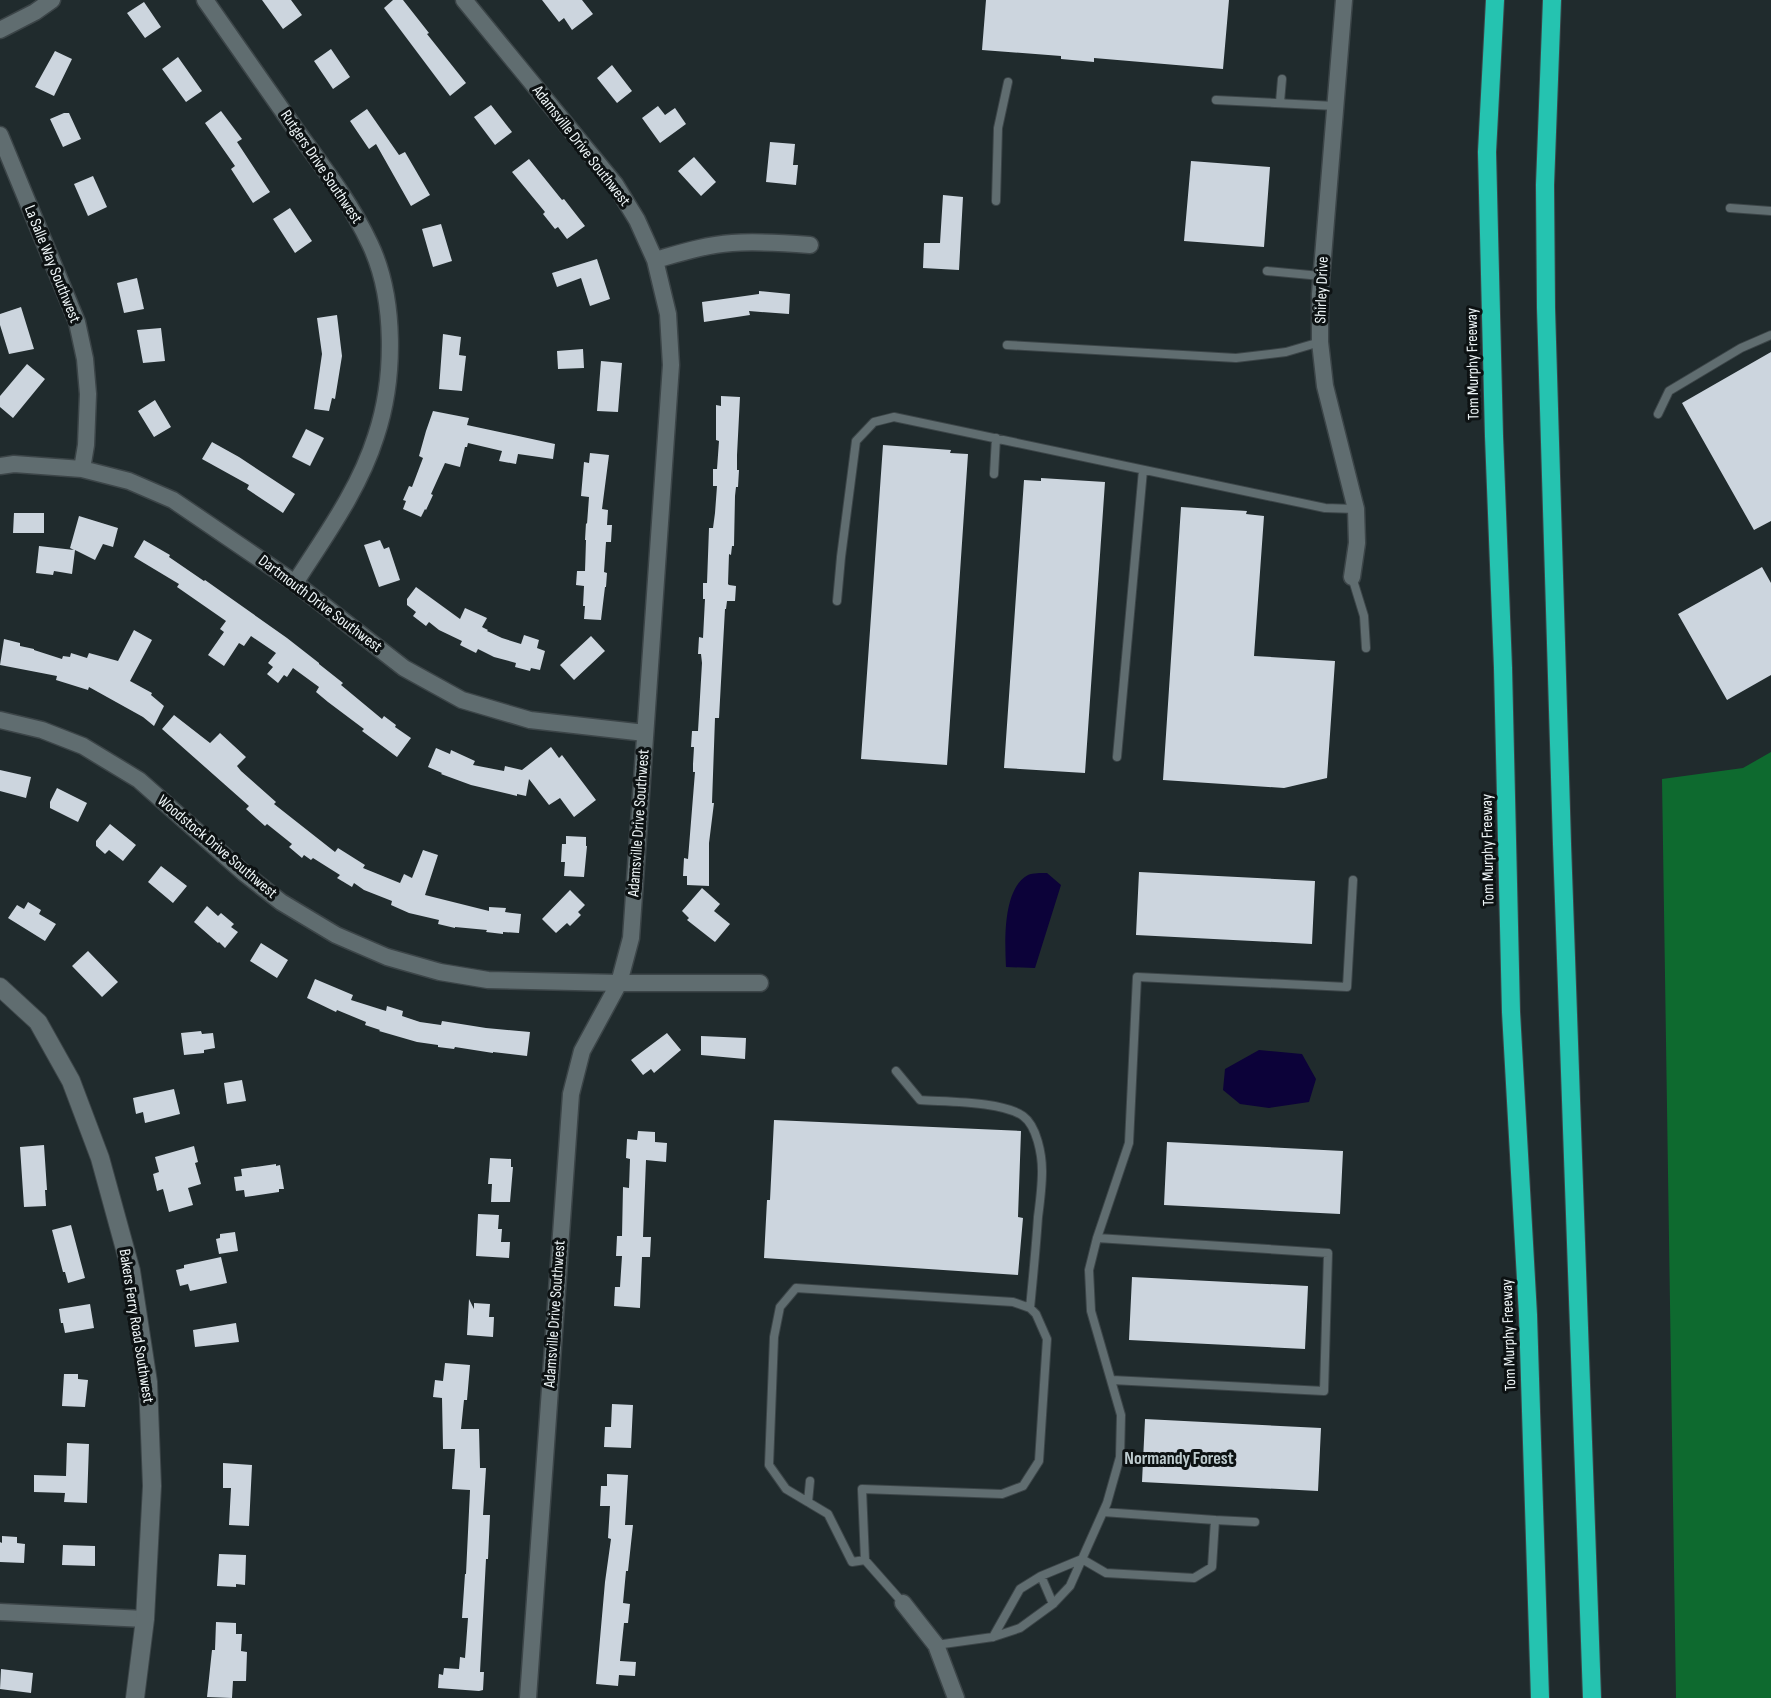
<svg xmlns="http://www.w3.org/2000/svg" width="1771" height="1698" viewBox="0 0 1771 1698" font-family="'Sofia Sans Condensed',sans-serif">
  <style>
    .forest { fill: #0e6a2f }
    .water { fill: #0c0239 }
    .building { fill: #ccd5de }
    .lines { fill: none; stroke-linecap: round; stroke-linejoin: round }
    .lane-casing { stroke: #3c4548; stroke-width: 10 }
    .street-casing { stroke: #3c4548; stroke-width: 19 }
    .secondary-casing { stroke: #3c4548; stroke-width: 20 }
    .highway-casing { stroke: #3c4548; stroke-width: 20 }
    .lane { stroke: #606d70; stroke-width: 8 }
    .street { stroke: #606d70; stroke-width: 16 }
    .secondary { stroke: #606d70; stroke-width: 18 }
    .highway { stroke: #25c3b0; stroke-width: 18 }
    .labels { text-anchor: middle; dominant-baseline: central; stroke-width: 6; stroke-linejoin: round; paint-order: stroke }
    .street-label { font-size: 16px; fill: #eff6f8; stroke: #0d1213 }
    .neighbourhood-label { font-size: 18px; font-weight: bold; fill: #becccf; stroke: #0d1213 }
  </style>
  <rect width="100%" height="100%" fill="#202b2d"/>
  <path class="forest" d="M1771 752V1698H1676L1662 779 1743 768Z"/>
  <path class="water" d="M1047 873 1061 885 1035 968 1006 967C1005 943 1002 889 1028 875 1033 873 1041 873 1047 873Z
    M1259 1050 1302 1054 1316 1079 1309 1102 1269 1108 1240 1104 1223 1090 1225 1069Z"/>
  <path class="building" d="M262 0H291L302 15 283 29Z
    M393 0H403L429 33 427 34 466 83 450 96 384 8Z
    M542 0H582L593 14 572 30 564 18 559 22Z
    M986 0H1229L1223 69 1094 58V62L1061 59V56L982 50Z
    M144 2 161 27 145 38 127 13Z
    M331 49 350 77 333 89 314 61Z
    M55 51 72 59 54 96 35 87Z
    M178 57 202 91 186 102 162 69Z
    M612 65 632 91 617 103 597 78Z
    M491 105 512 132 495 145 474 117Z
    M658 106 665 115 675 108 686 124 660 143 642 118Z
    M367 109 399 155 405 152 430 195 411 206 376 144 369 149 350 121Z
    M221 111 242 139 237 142 270 192 253 203 231 169 235 166 205 123Z
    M64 113H69L81 139 63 147 50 119Z
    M770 142 795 144 793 165H798L796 185 766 182Z
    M694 157 716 182 701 196 678 171Z
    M529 159 562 200 564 199 585 226 567 239 558 227 555 229 543 214 545 212 512 172Z
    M1191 161 1270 167 1264 247 1184 241Z
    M93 176 107 207 88 216 74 184Z
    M943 195 963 197 959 270 923 268 924 243H940Z
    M290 208 312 241 295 253 273 219Z
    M441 224 452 261 433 267 422 229Z
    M597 259 610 299 590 306 581 278 557 287 552 273Z
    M137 278 144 309 124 313 117 283Z
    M759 291 790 294 789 314 749 311 750 315 704 322 702 302 759 294Z
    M21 307 34 349 9 354 0 325V314Z
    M337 315 342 356 335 399 332 398 329 411 314 409 322 354 317 318Z
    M161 328 165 361 143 363 137 330Z
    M443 334 461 337 459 355 466 356 462 391 439 389Z
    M583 349 584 368 558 369 557 351Z
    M1771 352V521L1754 530 1682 403Z
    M601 361 622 363 618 412 597 411Z
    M27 364 45 379 13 418 0 407V396Z
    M721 396 740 397 737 455V470H739L738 487H736L735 496 734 546H732L731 555 729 554 728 584 729 585 736 586 735 601H727L726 609H725L719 718H715L712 803H714L709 843V886L687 885V876H683L684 858 688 859 695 772H693V764L694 747H691L692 731H698L702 663 701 654H698L699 637 703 638 705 599H703V583H707L709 528H713L715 513 717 486H713V469H717L719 441 716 440V405L721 406Z
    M155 400 171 427 154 437 138 411Z
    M433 411 469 418 467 425 555 444 553 459 518 454 516 464 499 461 502 451 468 443 467 447H465L460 467 445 463 431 494 433 495 426 510 425 509 421 517 403 509 406 501 403 500 409 486 412 487 423 458 419 456 426 431Z
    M306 429 324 438 310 466 292 457Z
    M212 442 239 457 295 494 283 513 247 489 249 485 202 459Z
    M883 445 951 450 950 453 968 454 947 765 861 759Z
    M590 453 609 455 602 509 608 510 607 525H612L611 542H606L604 572 607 573 606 587H605L601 620 584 619 585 606H583L584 586 576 585 577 571H585L586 540H585L586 523 587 524 589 497 581 496 584 462 589 463Z
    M1041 478 1105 482 1085 773 1004 768 1024 480 1041 481Z
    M1181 507 1247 511 1246 514 1264 516 1254 656 1335 661 1327 778 1284 788 1163 780Z
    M14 513H44V533H13Z
    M79 516 118 528 113 547 103 544 95 560 75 550 72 574 54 571 53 575 36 573 39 546 74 550 70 548Z
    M144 540 170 555 169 557 204 581 205 580 287 638 319 663V664L343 683 341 685 382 719 384 716 396 725 395 727 411 738 397 757 362 731 364 729 328 702 316 692 319 687 293 668 287 677 284 675 278 683 267 674 273 667 268 663 276 653 251 636 244 646 239 643 224 666 208 655 224 632 220 629 226 621 177 587 179 584 134 557Z
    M380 540 384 549 389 547 400 580 379 587 364 545Z
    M1762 567 1771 583V675L1727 700 1678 614Z
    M416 587 460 619 465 608 487 618 482 627 488 630 487 631 502 638 521 644 524 635 539 640 537 648 545 651 540 670 531 668 530 671 515 667 516 663 494 657 478 649 476 653 460 645 462 641 439 630 429 622 426 626 413 616 416 612 407 605V599Z
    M134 630 152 640 130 681 152 693 151 695 164 706 154 726 143 717 89 687 88 690 56 680 57 676 0 665 4 639 20 643V646L34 649V650L62 659 63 656 70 657 71 653 87 658 89 653 118 661Z
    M591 636 605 651 574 680 560 665Z
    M174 715 210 743 220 733 246 757 237 766 241 771 276 802 274 804 335 852 338 848 365 865 363 868 400 883 404 874 412 878 423 850 438 855 425 895 489 911V907L506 908 505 912 521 914 519 933 503 932V934L486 932 487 930 455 927V928L438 924 439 920 409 913 391 905 392 901 364 890 354 883 352 887 337 878 340 875 313 858 311 860 304 855 302 858 289 847 292 844 267 824 265 826 246 809 249 806 162 729Z
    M551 747 559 758 562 755 596 800 574 817 560 798 549 805 529 779 526 796 517 794V796L471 785 441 774 442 773 428 767 436 748 450 754 451 750 475 761 473 765 504 771 505 766 522 770Z
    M0 770 31 777 26 798 0 791Z
    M57 788 87 803 78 822 50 808V802Z
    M110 824 136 845 123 861 109 850 105 854 96 846V841Z
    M566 836 586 837V846H587L584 877 564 876 565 862H561L562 844H566Z
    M161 866 187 886 173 903 148 882Z
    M1139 872 1315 881 1312 944 1136 935Z
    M702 888 720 904 714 911 730 924 715 942 687 920 689 918 682 911Z
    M570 890 585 905 578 912 581 915 570 926 567 923 556 933 542 919Z
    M28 902 41 910 39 914 56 924 45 941 8 918 17 905 24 909Z
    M207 906 218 916 221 913 234 924 231 927 238 932 225 948 219 942 218 943 194 922Z
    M261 943 288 960 277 978 250 961Z
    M88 951 118 982 102 997 72 966Z
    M315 979 353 995 351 1000 386 1011 387 1006 403 1011 402 1016 420 1022 441 1025 442 1021 486 1028 530 1032 527 1056 493 1052V1053L455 1047 454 1049 438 1047V1045L417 1042 379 1031 380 1030 365 1025 366 1022 337 1010 336 1012 307 998Z
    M201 1031 202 1034 213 1033 215 1048 204 1050V1053L184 1055 181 1033Z
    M667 1033 681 1050 654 1073 651 1069 643 1075 631 1060Z
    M701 1036 746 1038 745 1059 701 1055Z
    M242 1080 246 1101 227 1104 224 1083Z
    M174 1089 180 1114 145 1123 143 1112 136 1114 133 1098Z
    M774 1120 1021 1131 1018 1217 1023 1218 1018 1275 764 1258 767 1200H770Z
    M638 1131 655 1132V1142L667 1143 666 1162 646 1160 643 1237H651L650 1257H642L640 1308 614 1306 615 1287H620L622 1256H616L617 1236H622L623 1187 629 1188 630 1159 626 1158 627 1139 637 1140Z
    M1167 1142 1343 1151 1340 1214 1164 1205Z
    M44 1145 47 1190H45L46 1206 24 1207 20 1147Z
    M194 1146 198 1162 195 1163 201 1184 188 1188 193 1205 169 1212 163 1189 157 1191 153 1174 159 1172 155 1157Z
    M490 1158 511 1159V1167H513L510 1202H491L492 1184H488Z
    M276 1164V1166L280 1165 284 1189H279V1192L245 1197 244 1190 236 1191 234 1177 242 1176 241 1169Z
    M478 1214 499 1215 498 1229H502L501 1242H510L509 1258 476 1256Z
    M71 1225 85 1278 68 1283 65 1272H63L52 1230Z
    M235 1232 238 1251 219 1254 216 1239 220 1238V1234Z
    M221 1257 227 1283 190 1291 188 1284 180 1286 176 1270 184 1268V1265Z
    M1132 1277 1308 1286 1305 1349 1129 1340Z
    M469 1299 474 1309V1303L490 1304 489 1317H494L493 1337 467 1335Z
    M90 1304 94 1328 65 1333 63 1323H61L59 1309Z
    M236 1323 239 1342 195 1347 193 1330Z
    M445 1363 470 1365 467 1400H464L461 1429H479L480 1468H486L483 1515H490L488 1559H486L480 1672H484L483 1690 479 1691 438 1688 439 1674 443 1675 444 1668 459 1669 460 1657 465 1658 468 1618H462L465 1574H466L470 1490 452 1489 455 1449H443L442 1398 433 1397 435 1380 443 1381Z
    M64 1374H78V1379L88 1380 85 1407 62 1406Z
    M612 1404 633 1405 631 1448 604 1447 605 1427H611Z
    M1145 1419 1321 1428 1318 1491 1142 1482Z
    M67 1443 89 1444 87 1503 64 1502 65 1493 34 1492V1475L66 1476Z
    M223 1463 252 1465 249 1526 229 1525 231 1488H223Z
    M607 1474 628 1475 625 1525H633L628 1571H626L623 1603 630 1604 628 1623H624L620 1661 636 1662 635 1676 619 1675 618 1686 596 1684 605 1582 611 1539 608 1538 610 1506H600L601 1486H607Z
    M2 1536 17 1537V1543L25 1544 24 1563 0 1562V1542L2 1543Z
    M63 1545 95 1546V1566L62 1565Z
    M219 1554 246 1555 245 1585 236 1584V1587L217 1586Z
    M216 1622 236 1623V1634H242L241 1651 247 1652 246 1681H233L232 1698 207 1697 212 1650H215Z
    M1 1669 33 1673 31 1693 0 1689Z"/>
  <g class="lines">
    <g class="lane-casing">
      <path id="lane" d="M1216 100 1335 106
        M1280 102 1282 79
        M996 201 998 128 1008 82
        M1730 208 1771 211
        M1267 271 1321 276
        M1007 345 1236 358 1286 352 1320 342
        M1658 414 1669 391 1741 348 1771 335
        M994 474 996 438
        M1352 577 1364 616 1366 648
        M837 601 841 557 856 441 874 422 894 417 1325 508 1356 509
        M1117 757 1143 470
        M896 1071 920 1100C947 1102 1002 1101 1023 1116 1037 1126 1042 1155 1042 1171 1042 1186 1040 1202 1038 1217 1036 1247 1033 1277 1030 1308
        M1097 1238 1328 1253 1324 1391 1112 1380
        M808 1502 810 1481
        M1215 1520 1255 1522
        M1082 1559 1106 1573 1194 1578 1212 1567 1215 1520 1103 1512
        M865 1560 852 1562 828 1514 786 1489 769 1465 774 1337 780 1307 796 1288 1013 1302 1030 1308 1036 1314 1047 1339 1039 1461 1023 1486 1002 1494 862 1489 865 1560 903 1603
        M1041 1576 1053 1604
        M993 1637 1020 1589 1041 1576 1082 1559
        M936 1645 993 1637 1020 1628 1053 1604 1070 1586 1107 1503 1120 1457 1121 1415 1091 1311 1089 1270 1097 1238 1129 1143 1137 977 1347 987 1353 880"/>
    </g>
    <g class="street-casing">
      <path id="street" d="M205 0C235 43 266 87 296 130 323 167 351 203 370 244 396 299 395 379 376 436 359 490 325 536 295 583
        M464 0 615 184 637 220 655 260 668 314 671 365 631 938 619 983 582 1051 571 1094 528 1698
        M1344 0 1320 294V342L1325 386 1356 509 1357 543 1352 577
        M0 30 35 12 52 0
        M0 135 77 322 85 359 88 394 86 445 82 469
        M655 260C680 253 705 245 732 243 758 241 784 243 810 245
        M0 466 14 464 82 469 129 481 173 500 295 583 404 668 462 700 530 720 645 733
        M0 720 42 730 83 746 139 780 244 873 281 902 336 935 387 957 440 972 488 980 619 983H760
        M903 1603 936 1645 956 1698
        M0 1612 145 1619"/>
    </g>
    <g class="secondary-casing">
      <path id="secondary" d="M0 987 38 1022 71 1081 100 1158 131 1271 148 1382 152 1486 145 1619 135 1698"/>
    </g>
    <g class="highway-casing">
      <path id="highway" d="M1495 0 1487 152 1494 436 1503 668 1511 1012 1528 1315 1540 1698
        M1552 0 1545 185 1546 308 1562 844 1592 1698"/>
    </g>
    <use href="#lane" class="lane"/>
    <use href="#street" class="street"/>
    <use href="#secondary" class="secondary"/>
    <use href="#highway" class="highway"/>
  </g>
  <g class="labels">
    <g class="street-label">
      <text transform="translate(581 146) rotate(52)">Adamsville Drive Southwest</text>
      <text transform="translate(321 167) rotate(56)">Rutgers Drive Southwest</text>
      <text transform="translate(52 264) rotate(68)">La Salle Way Southwest</text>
      <text transform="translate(1322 290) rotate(-88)">Shirley Drive</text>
      <text transform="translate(1473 364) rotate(-91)">Tom Murphy Freeway</text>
      <text transform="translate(320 604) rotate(37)">Dartmouth Drive Southwest</text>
      <text transform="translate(639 823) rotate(-86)">Adamsville Drive Southwest</text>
      <text transform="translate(217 847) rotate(40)">Woodstock Drive Southwest</text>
      <text transform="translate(1488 850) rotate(-91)">Tom Murphy Freeway</text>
      <text transform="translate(555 1314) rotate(-86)">Adamsville Drive Southwest</text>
      <text transform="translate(136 1326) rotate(81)">Bakers Ferry Road Southwest</text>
      <text transform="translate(1509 1335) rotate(-92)">Tom Murphy Freeway</text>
    </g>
    <g class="neighbourhood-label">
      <text x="1179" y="1458">Normandy Forest</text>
    </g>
  </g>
</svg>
